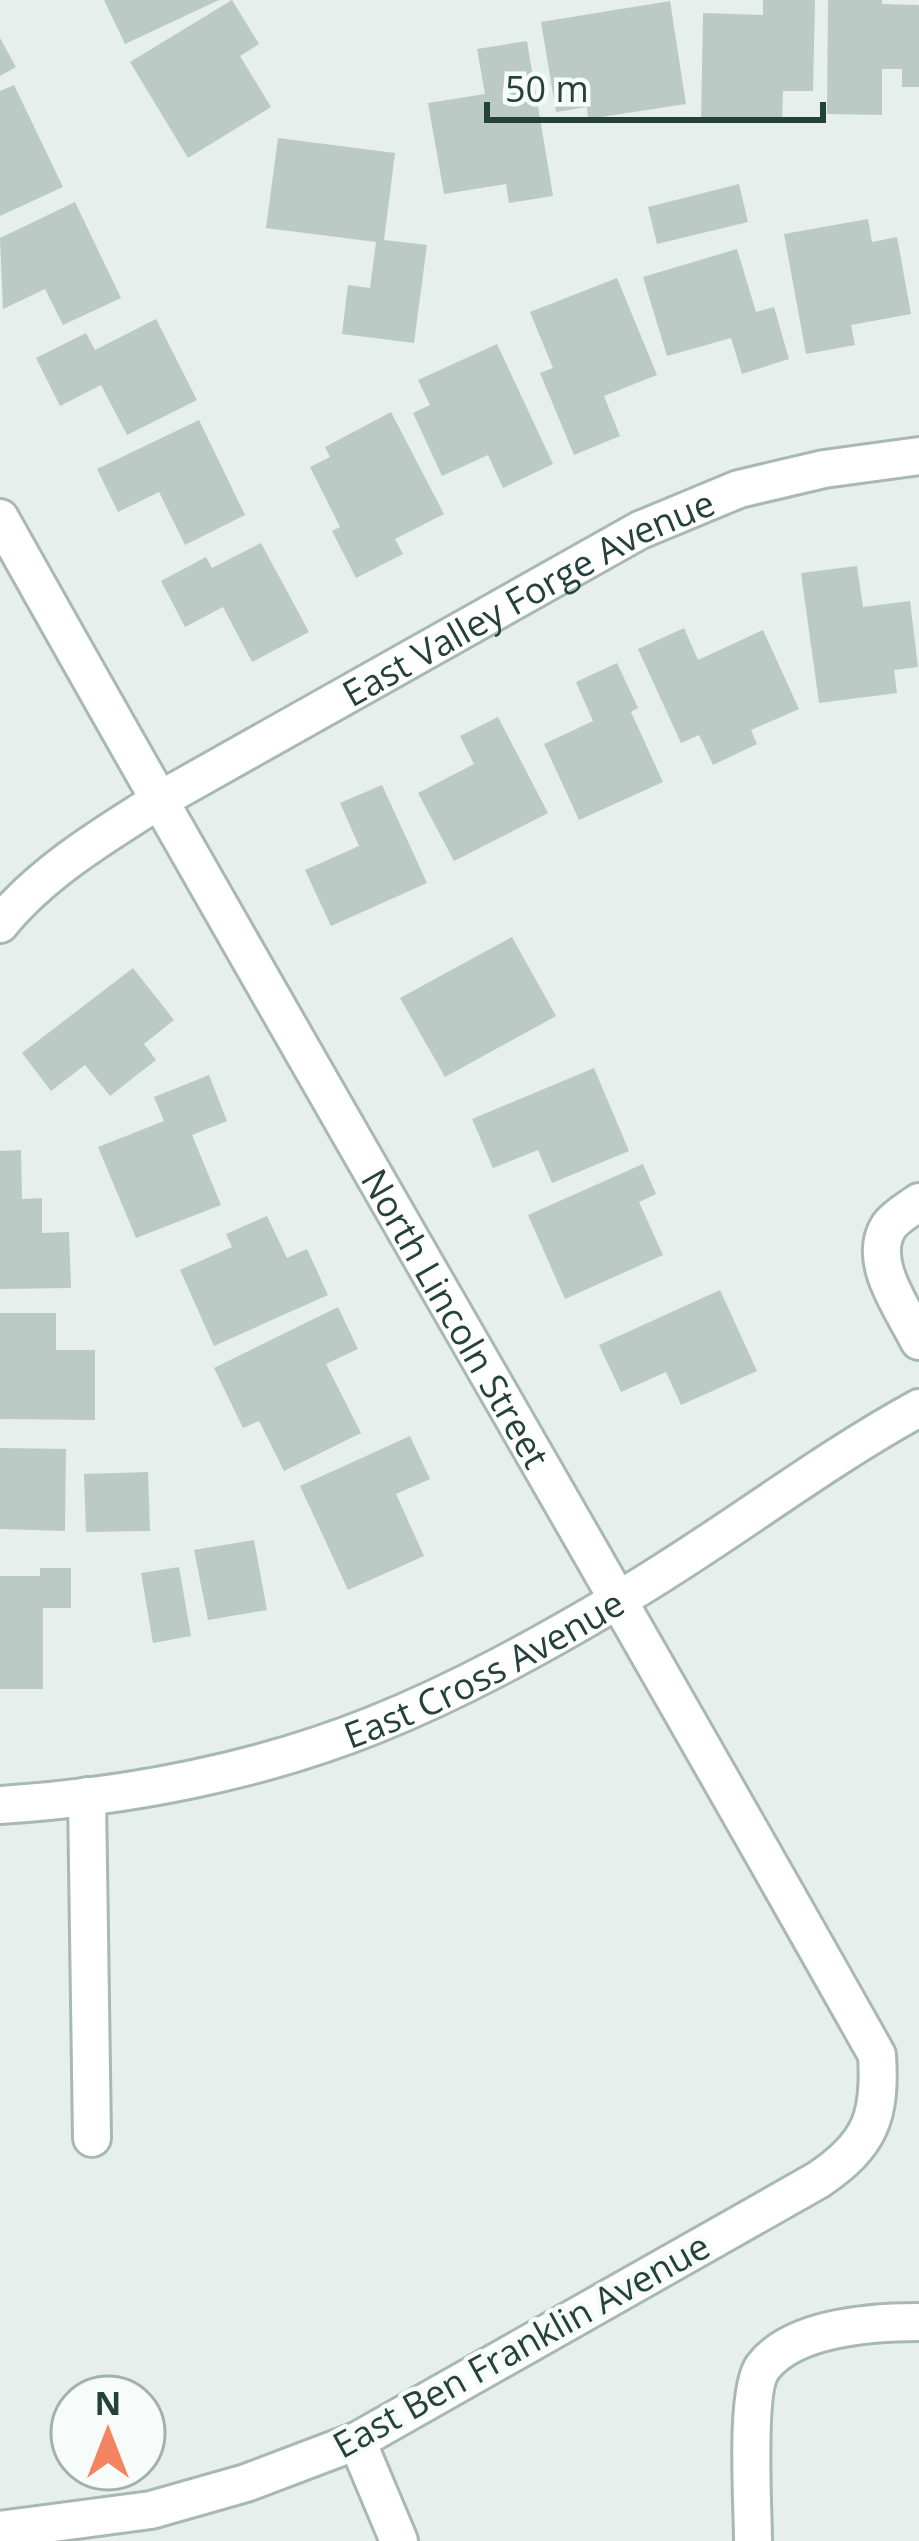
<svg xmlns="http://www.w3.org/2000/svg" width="919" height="2541" viewBox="0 0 919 2541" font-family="'Open Sans',sans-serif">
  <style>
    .building { fill: #bbcac4 }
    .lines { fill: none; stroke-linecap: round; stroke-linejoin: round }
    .minor-casing { stroke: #a8b8b2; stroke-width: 42 }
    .minor { stroke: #fff; stroke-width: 36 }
    .labels { text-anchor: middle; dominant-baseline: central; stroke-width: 9; stroke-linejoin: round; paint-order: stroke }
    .street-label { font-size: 36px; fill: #24423a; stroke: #f7fbf9 }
  </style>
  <rect width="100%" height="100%" fill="#e6efeb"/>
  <path class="building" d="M104 0H219L125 44Z
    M232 0 259 44 240 56 271 107 188 158 130 62Z
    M763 0H815L813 91H783L782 123 701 121 703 13 763 15Z
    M828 0H882V4L919 5V87H902V69H882V115L827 114Z
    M670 1 686 104 588 119 587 107 556 112 541 22Z
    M0 38 16 67 0 76Z
    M527 41 553 196 509 203 506 184 444 194 428 103 485 94 477 49Z
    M14 85 63 187 0 216V91Z
    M278 138 395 153 384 240 427 245 414 343 342 334 348 285 370 288 376 242 266 228Z
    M739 184 748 222 657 244 648 207Z
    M75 202 121 298 63 325 45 289 3 309 0 238Z
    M868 219 872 242 897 237 911 314 851 325 855 345 806 354 784 234Z
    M737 249 756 312 774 307 789 359 742 374 731 338 667 356 643 277Z
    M617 278 657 375 604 396 620 436 574 455 540 373 553 368 530 312Z
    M156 319 197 400 127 435 101 385 60 406 36 358 86 333 95 350Z
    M497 344 553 464 503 488 488 455 442 476 413 413 430 405 418 380Z
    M391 412 444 514 395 539 403 554 356 578 332 531 340 527 310 467 330 457 325 447Z
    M199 420 245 515 185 545 159 492 118 512 97 469Z
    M261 543 309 632 252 662 223 607 185 627 161 581 206 557 212 568Z
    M857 566 863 607 910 601 918 667 894 670 897 693 819 703 801 573Z
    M684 628 698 660 763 630 799 709 751 730 757 744 713 765 699 735 681 743 638 649Z
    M617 663 638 708 631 712 663 782 579 820 544 744 593 721 576 682Z
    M498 717 548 813 454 861 418 793 474 764 460 736Z
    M382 785 427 883 331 926 305 870 359 846 340 803Z
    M512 937 556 1016 445 1077 400 998Z
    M133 968 174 1020 144 1044 156 1060 110 1096 85 1065 51 1091 22 1053Z
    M594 1068 629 1151 552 1183 538 1150 493 1168 472 1119Z
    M209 1075 227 1121 192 1135 221 1205 136 1238 98 1147 164 1121 154 1097Z
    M21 1150 22 1199 42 1198V1233L69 1232 71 1288 0 1289V1151Z
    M643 1164 656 1194 639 1202 663 1255 565 1299 528 1215Z
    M267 1216 287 1258 307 1249 328 1295 214 1346 180 1270 232 1247 226 1234Z
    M720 1290 757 1371 681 1405 666 1372 621 1392 599 1345Z
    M338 1307 358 1349 326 1364 361 1433 284 1471 259 1421 243 1428 214 1368Z
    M0 1313H56V1350H95V1420L0 1419Z
    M410 1436 430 1479 396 1494 424 1556 348 1590 300 1486Z
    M0 1448 66 1449 65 1531 0 1529Z
    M148 1472 150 1531 86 1532 84 1474Z
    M254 1540 267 1610 208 1620 194 1550Z
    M179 1567 191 1636 153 1643 141 1573Z
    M40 1568H71V1608H43V1689H0V1576H40Z"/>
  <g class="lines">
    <g class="minor-casing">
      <g id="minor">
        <path id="s1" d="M0 518C288 1033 588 1541 877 2055 881 2117 870 2145 818 2180L357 2441 246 2483 151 2510 0 2530"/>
        <path id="s2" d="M0 924C41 873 104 835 158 801L640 530 739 489 824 469 919 456"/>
        <path d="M919 1202C910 1209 896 1216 889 1226 866 1261 904 1310 919 1341"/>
        <path d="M87 1796 92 2138"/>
        <path id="s3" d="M0 1805C126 1797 257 1772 374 1725 459 1691 540 1646 618 1600 721 1540 815 1465 919 1408"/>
        <path d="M357 2441 399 2541"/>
        <path d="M753 2541C753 2507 745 2390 763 2367 794 2327 874 2322 919 2322"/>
      </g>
    </g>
    <use href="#minor" class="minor"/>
  </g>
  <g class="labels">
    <g class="street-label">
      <text stroke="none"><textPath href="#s2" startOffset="624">East Valley Forge Avenue</textPath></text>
      <text stroke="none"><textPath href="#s1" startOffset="921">North Lincoln Street</textPath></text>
      <text stroke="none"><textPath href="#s3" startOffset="507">East Cross Avenue</textPath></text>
      <text transform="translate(521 2345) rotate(-29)">East Ben Franklin Avenue</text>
    </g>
  </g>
  <g transform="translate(108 2433)"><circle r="57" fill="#f7fbf9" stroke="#a3b1ad" stroke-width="3"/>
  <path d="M0-9L21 45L0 30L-21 45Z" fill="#f4845f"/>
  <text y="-18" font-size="33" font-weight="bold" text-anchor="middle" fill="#24423a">N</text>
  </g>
  <path d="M487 102v18h336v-18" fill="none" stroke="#24423a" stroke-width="6"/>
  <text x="505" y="102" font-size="36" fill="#24423a" stroke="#f7fbf9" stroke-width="9" paint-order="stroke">50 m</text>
</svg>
